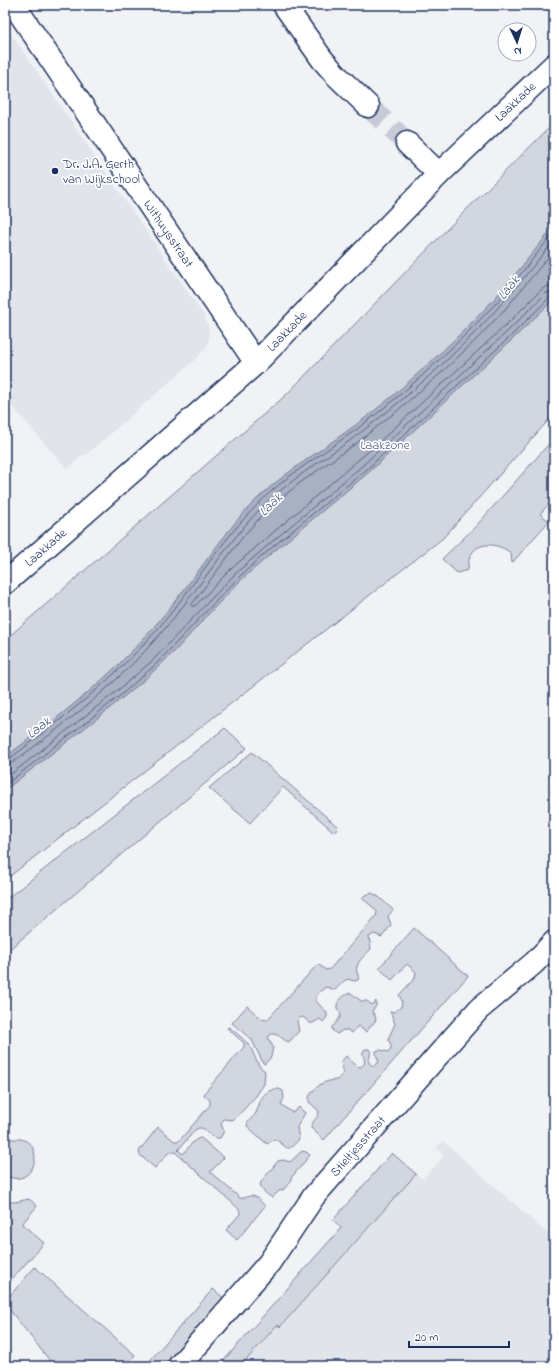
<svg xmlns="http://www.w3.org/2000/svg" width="559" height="1371" viewBox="0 0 559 1371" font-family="'Indie Flower',sans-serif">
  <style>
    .built { fill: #e1e4ea }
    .green { fill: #d2d6df; stroke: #76829e }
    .water { fill: #a8b0c2; stroke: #707c9a }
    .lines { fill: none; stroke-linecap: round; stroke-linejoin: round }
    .shore { stroke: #536386; stroke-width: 1 }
    .minor-tunnel { stroke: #c6cbd7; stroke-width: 22; stroke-dasharray: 22 11; stroke-linecap: butt }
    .minor-casing { stroke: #1b2f5e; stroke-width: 25 }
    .minor { stroke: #fff; stroke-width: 22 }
    .poi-dot { fill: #1b2f5e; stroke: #fff; stroke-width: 1.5 }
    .labels { text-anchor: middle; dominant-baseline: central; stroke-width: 3.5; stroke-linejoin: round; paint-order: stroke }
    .street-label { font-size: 13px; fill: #1b2f5e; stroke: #fff }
    .poi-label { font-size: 13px; fill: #1b2f5e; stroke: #fff; text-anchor: start }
    .park-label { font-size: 13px; fill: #49597e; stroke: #fff }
    .water-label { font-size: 14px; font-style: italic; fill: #4c5c81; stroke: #fff }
  </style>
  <rect width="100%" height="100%" fill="#f1f2f5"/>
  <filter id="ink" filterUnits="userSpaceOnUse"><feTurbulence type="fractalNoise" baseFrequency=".025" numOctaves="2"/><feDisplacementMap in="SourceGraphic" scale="8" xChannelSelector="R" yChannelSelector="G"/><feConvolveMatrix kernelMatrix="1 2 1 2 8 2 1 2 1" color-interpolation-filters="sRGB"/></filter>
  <g filter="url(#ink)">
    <path class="built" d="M5 25 205 317 209 330V338L207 346 198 357 86 455 84 454 67 469 5 398Z
      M443 1141 554 1239V1366H241L278 1325 280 1327 416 1174 423 1179 443 1157V1154L436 1148Z"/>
    <path class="green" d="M554 123V414L443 538 5 880V640L286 395 460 216Z
      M554 438V498L540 514 549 521 512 563 511 553C492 539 467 542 468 570L457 573 442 559 477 525Z
      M225 728 247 748 5 953V900Z
      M252 752 338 827 334 832 283 787 250 823 209 788Z
      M372 893 379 897 393 910 388 916 391 925 382 937 374 934 369 937 371 949C367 954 358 960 357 967 355 972 360 975 358 980L354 981 348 979 344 981 335 990 326 987C308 999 318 1002 327 1013V1017L323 1022 320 1019 313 1023H310L303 1017 299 1018 297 1022 299 1031 289 1042C282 1040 279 1033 271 1034L268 1038 273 1047 271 1057 265 1064 263 1063 252 1040 232 1023 247 1006 262 1019 267 1020 316 966 319 965 326 970 330 969 376 916 377 912 375 909 362 898 365 895Z
      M414 928 468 976 324 1140 311 1128C311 1121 319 1118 319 1111L309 1102V1097C315 1086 325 1080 337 1080 347 1070 343 1074 341 1062L346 1056 357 1066 360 1067C369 1063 362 1058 363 1052L365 1049H369C374 1055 363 1063 374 1066L379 1062 376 1054V1051L381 1050 387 1052 391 1049V1045L388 1039 395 1024 390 1011 394 1012 401 1007 402 1001 399 995 415 978 416 972 407 964 392 980 379 968Z
      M351 993 361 1001H367L372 1005 376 1001V1006L372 1011 375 1016 376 1020 366 1032 358 1026 352 1033 348 1030H343L337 1034 333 1031 332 1027C335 1024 339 1020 340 1017 342 1012 339 1012 337 1008 335 1002 346 993 351 993Z
      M229 1027C236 1033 245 1039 250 1047 256 1056 255 1064 265 1071L264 1084 256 1096 235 1119 232 1120 224 1119 221 1124 224 1131 220 1138H214C208 1133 204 1125 196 1129L178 1150 183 1154C188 1149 194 1138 201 1138L224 1158 210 1172 240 1198C246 1199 246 1196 251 1196 256 1195 262 1203 265 1206L237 1240 226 1230 240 1214V1212L238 1208 175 1152H169L155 1168 140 1155 139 1151 158 1127 174 1141H179L210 1105V1100L204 1095 206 1091 244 1047V1043L227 1028Z
      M274 1089H279L283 1091 284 1098 281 1104 291 1112H294L299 1107 305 1113 297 1127 299 1139C285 1156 288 1145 274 1139L267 1144 247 1126C248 1119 253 1118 256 1113 261 1101 260 1094 274 1089Z
      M11 1139C14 1139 18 1139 21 1139 48 1146 32 1191 5 1175V1142Z
      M302 1151 306 1152 310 1155 291 1178 290 1182 283 1190 279 1191 272 1198C267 1194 258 1189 261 1182L278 1161 283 1160 290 1162Z
      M392 1153 416 1174 280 1327 277 1325 241 1366H219L341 1228 333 1220Z
      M29 1199 37 1206 22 1224 44 1243 5 1287V1202H15Z
      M35 1267 135 1355 125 1366H54L5 1304V1301Z
      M213 1289 226 1300 167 1366H145Z"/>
    <path class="water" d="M554 227V298L551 302 515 337 368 473 272 553 241 580 215 607 175 651 143 681 99 717 5 790V757C58 718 110 678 153 628 172 606 190 582 208 558 223 538 238 517 257 499 283 474 314 455 343 434 359 423 374 411 389 399 426 367 462 334 495 298 516 275 534 250 554 227Z"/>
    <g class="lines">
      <path class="shore" d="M554 250 507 307 476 340 441 373 398 410 354 445 301 482 267 510 245 534 192 604V606H195L231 569 262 542 377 444 505 326 542 289 548 286 554 285
        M5 760 9 759C61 720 113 680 156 631 192 590 220 541 259 503 284 477 315 459 344 438 360 428 375 415 390 403 428 372 464 337 498 301 518 279 535 255 554 233
        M5 765 12 763C65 724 118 684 161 633 180 611 197 588 215 564 230 544 245 524 263 506 289 481 319 462 348 442 363 431 378 419 393 407 432 375 470 340 503 302 521 282 537 261 554 241
        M5 779 117 691 152 661 235 574 267 546 362 466 509 330 546 293 554 291
        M5 785 121 695 155 665 239 577 270 549 366 470 513 334 550 297 554 296"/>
      <path class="minor-tunnel" d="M368 106 407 143"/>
      <g class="minor-casing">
        <g id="minor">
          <path id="s1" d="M14 5 256 363"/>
          <path d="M284 5 322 59 336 75 368 106"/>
          <path d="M407 143 439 174"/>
          <path id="s2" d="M5 583 256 363 439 174 554 65"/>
          <path id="s3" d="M179 1366 269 1263 314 1196 447 1045 479 1009 534 963 554 942"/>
        </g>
      </g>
      <use href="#minor" class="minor"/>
    </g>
  </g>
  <circle class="poi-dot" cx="55" cy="171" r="4"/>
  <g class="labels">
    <g class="street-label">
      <text stroke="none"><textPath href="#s2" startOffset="702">Laakkade</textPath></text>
      <text stroke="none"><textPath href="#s1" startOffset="276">Withuysstraat</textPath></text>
      <text stroke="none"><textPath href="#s2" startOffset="378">Laakkade</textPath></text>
      <text stroke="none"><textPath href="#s2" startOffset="54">Laakkade</textPath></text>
      <text stroke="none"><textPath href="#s3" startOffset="284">Stieltjesstraat</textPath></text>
    </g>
    <g class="poi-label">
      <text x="63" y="164">Dr. J.A. Gerth<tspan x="63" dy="15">van Wijkschool</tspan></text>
    </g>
    <g class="park-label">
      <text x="385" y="445">Laakzone</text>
    </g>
    <g class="water-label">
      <text transform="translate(509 288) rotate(-51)">Laak</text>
      <text transform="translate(271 505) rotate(-44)">Laak</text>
      <text transform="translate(39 728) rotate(-38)">Laak</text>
    </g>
  </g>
  <rect width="559" height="1371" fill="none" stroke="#fff" stroke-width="20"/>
  <rect x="10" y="10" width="539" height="1351" fill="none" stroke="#1b2f5e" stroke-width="1.5" filter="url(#ink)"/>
  <g transform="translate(517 42) rotate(176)"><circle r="19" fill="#ffffff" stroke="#a4acbf"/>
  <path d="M0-3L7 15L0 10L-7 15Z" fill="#1b2f5e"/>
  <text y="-6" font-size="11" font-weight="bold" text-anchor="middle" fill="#1b2f5e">N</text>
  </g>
  <path d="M409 1341v6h100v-6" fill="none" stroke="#1b2f5e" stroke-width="2"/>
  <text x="415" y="1341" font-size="12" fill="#1b2f5e" stroke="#ffffff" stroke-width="3" paint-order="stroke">20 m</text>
</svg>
